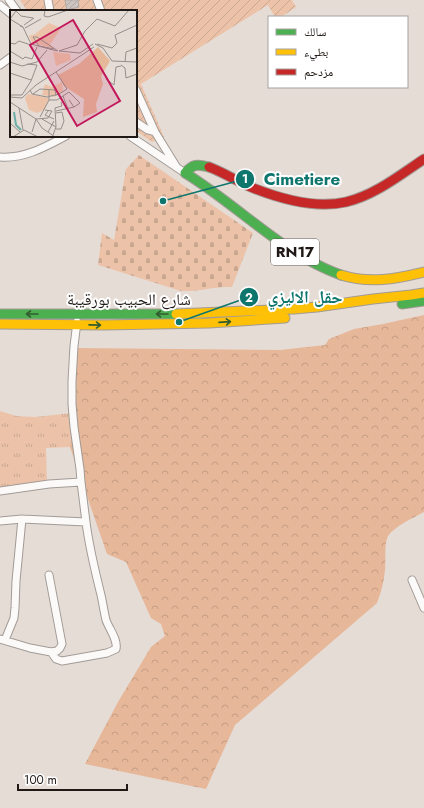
<svg xmlns="http://www.w3.org/2000/svg" width="424" height="808" viewBox="0 0 424 808" font-family="Jost,'Noto Naskh Arabic',sans-serif">
  <style>
    .grass { fill: url(#grass-tufts) }
    .forest { fill: url(#forest-crowns) }
    .cemetery { fill: url(#cemetery-stones) }
    .garden { fill: url(#garden-furrows) }
    .building { fill: url(#building-hatch); stroke: #b1a9a4 }
    .lines { fill: none; stroke-linecap: round; stroke-linejoin: round }
    .street-casing { stroke: #a29b96; stroke-width: 9 }
    .fast-casing { stroke: #a29b96; stroke-width: 11 }
    .slow-casing { stroke: #a29b96; stroke-width: 11 }
    .jam-casing { stroke: #a29b96; stroke-width: 11 }
    .street { stroke: #fbfaf9; stroke-width: 7 }
    .fast { stroke: #4caf50; stroke-width: 9 }
    .slow { stroke: #ffc107; stroke-width: 9 }
    .jam { stroke: #c62828; stroke-width: 9 }
    .oneway { stroke: #335c30 }
    .labels { text-anchor: middle; dominant-baseline: central; stroke-width: 4; stroke-linejoin: round; paint-order: stroke }
    .shield { fill: #fff; stroke: #625d5b; stroke-width: 1 }
    .shield-label { font-size: 15px; font-weight: bold; fill: #1f1815 }
    .street-label { font-size: 16px; fill: #1f1815; stroke: #fff }
    .inset-river { fill: none; stroke: #6bada8; stroke-width: 2 }
    .inset-road { fill: none; stroke: #968e89; stroke-width: 1 }
    .view { fill: #c2185b; fill-opacity: 0.15; stroke: #c2185b; stroke-width: 2 }
    .inset-edge { fill: none; stroke: #1f1815; stroke-width: 2 }
    .leader { fill: none; stroke: #0f766e; stroke-width: 1.5 }
    .callout-dot { fill: #0f766e; stroke: #fff; stroke-width: 1.5 }
    .mark-label { font-size: 12px; text-anchor: middle; font-weight: bold; fill: #fff }
    .callout-label { font-size: 17px; text-anchor: middle; font-weight: bold; fill: #0f766e; stroke: #fff; stroke-width: 4; stroke-linejoin: round; paint-order: stroke }
  </style>
  <defs>
    <pattern id="grass-tufts" width="24" height="20" patternUnits="userSpaceOnUse"><rect width="24" height="20" fill="#ecc3a9"/><path d="M3 7l-1-3M5 7V3M7 7l1-3M15 17l-1-3M17 17v-4M19 17l1-3" fill="none" stroke="#caa791"/></pattern>
    <pattern id="forest-crowns" width="20" height="18" patternUnits="userSpaceOnUse"><rect width="20" height="18" fill="#e6b799"/><path d="M2 6a3 3 0 1 1 6 0M12 15a3 3 0 1 1 6 0" fill="none" stroke="#c59d83"/></pattern>
    <pattern id="cemetery-stones" width="16" height="16" patternUnits="userSpaceOnUse"><rect width="16" height="16" fill="#ecc3a9"/><path d="M2 7V4a2 2 0 0 1 4 0v3zM10 15v-3a2 2 0 0 1 4 0v3z" fill="#caa791"/></pattern>
    <pattern id="garden-furrows" width="10" height="10" patternUnits="userSpaceOnUse"><rect width="10" height="10" fill="#ecc3a9"/><path d="M-1 1l2-2M0 10L10 0M9 11l2-2" fill="none" stroke="#caa791"/></pattern>
    <pattern id="building-hatch" width="6" height="6" patternUnits="userSpaceOnUse"><rect width="6" height="6" fill="#ccc4c0"/><path d="M-1 1l2-2M0 6l6-6M5 7l2-2" fill="none" stroke="#afa8a4"/></pattern>
  </defs>
  <rect width="100%" height="100%" fill="#e6dcd6"/>
  <path class="grass" d="M0 411 16 416 35 417 72 413 70 447 46 448 47 482 0 489Z"/>
  <path class="forest" d="M424 315V512C413 518 395 526 388 536 384 544 386 561 385 570 384 582 381 592 377 603L235 725 206 789 85 764 118 702 151 647 165 636 161 624 151 618 126 562 107 554 70 447 76 348 280 350 325 345 329 339 354 329 383 324Z"/>
  <path class="cemetery" d="M139 155 253 233 232 287C215 286 199 292 181 291L98 265 102 233 114 240 126 169Z"/>
  <path class="garden" d="M20 0H292L296 7 281 17H275L268 5 141 84 164 137 152 142 136 131V11H27Z"/>
  <path class="building" d="M65 0H78L79 7 67 10Z"/>
  <g class="lines">
    <g class="street-casing">
      <path id="street" d="M9 0 17 11
        M48 0 50 11
        M97 0 101 11
        M0 5 11 14
        M0 65 11 57
        M136 90 155 132 176 166
        M136 122 148 130 155 132
        M130 136 185 173
        M0 157C24 159 45 147 66 136
        M81 482 86 522
        M0 491 49 484 81 482 80 469 74 427 72 404V381L74 346 77 322
        M0 521 22 519 86 522C89 547 95 571 101 595 103 604 104 612 106 620 109 629 118 639 116 649L107 653 62 661 56 659 51 652
        M412 580 424 608
        M0 639 30 648 51 652 57 651 60 648 62 644 49 575
        M5 640 14 618 15 608 16 581 22 519"/>
    </g>
    <g class="fast-casing">
      <path id="fast" d="M209 167C197 164 193 164 185 173 238 205 282 254 341 275
        M402 304 424 301
        M0 314H176"/>
    </g>
    <g class="slow-casing">
      <path id="slow" d="M341 275C370 284 395 279 424 272
        M176 314 294 309 317 307 373 299 411 295 424 293
        M0 324 105 325 209 323 285 318"/>
    </g>
    <g class="jam-casing">
      <path id="jam" d="M209 167C225 173 238 182 253 188 281 199 316 209 346 202 375 195 400 175 424 159"/>
    </g>
    <use href="#street" class="street"/>
    <use href="#fast" class="fast"/>
    <use href="#slow" class="slow"/>
    <use href="#jam" class="jam"/>
  </g>
  <defs><path id="oneway-shaft" d="M-6 0H5M1.5-3L5.5 0L1.5 3" fill="none" stroke-width="1.6" stroke-linecap="round" stroke-linejoin="round"/></defs>
  <g class="oneway">
    <use href="#oneway-shaft" transform="translate(32 314) rotate(-180)"/>
    <use href="#oneway-shaft" transform="translate(162 314) rotate(180)"/>
    <use href="#oneway-shaft" transform="translate(225 322) rotate(-4)"/>
    <use href="#oneway-shaft" transform="translate(95 325) rotate(1)"/>
  </g>
  <g class="labels">
    <rect class="shield" x="271" y="239" width="48" height="26" rx="3"/>
    <g class="shield-label">
      <text x="295" y="252">RN17</text>
    </g>
    <g class="street-label">
      <text x="129" y="299">شارع الحبيب بورقيبة</text>
    </g>
  </g>
  <g transform="translate(10 10)">
    <rect width="127" height="127" fill="#e6dcd6"/>
    <path d="M52 72 53 81 44 87 32 85 35 74 42 77Z" fill="#ecc3a9"/>
    <path d="M88 37 100 51 91 66 93 74 86 94 87 102 73 107 74 89 54 76 48 65 69 54Z" fill="#e6b799"/>
    <path d="M43 42 60 44 61 50 46 56ZM18 84 39 88 34 100 27 103 19 100 15 88Z" fill="#ecc3a9"/>
    <path d="M39 13 51 18 40 35 45 39 22 33 19 26 25 24Z" fill="#ecc3a9"/>
    <path class="inset-river" d="M4 102 6 115 11 120"/>
    <path class="inset-road" d="M35 0 34 6 38 7 58 0M0 9 6 1 11 6 23 8M0 9 13 17 10 16M14 15 24 8M13 17 21 34 47 41M15 18 31 9M0 33 5 34 9 31 21 35M85 34 93 38 102 51 127 52M87 34 102 38 107 33 105 25 127 15M44 39 29 36 23 27H27L48 41M0 41 13 49 15 47 22 49M49 41 67 35 75 21 87 9 105 16 119 0M49 41 70 43 83 34M22 49 27 37M0 52 12 56 27 52 37 40M115 52 116 42 127 38M111 55 115 58 116 68 127 64M0 63 21 70M96 69 104 75 106 57 111 56M20 80 22 84 37 87 49 84 57 79 46 62M39 80V90H47L59 82 70 93 64 97M23 84 30 79 45 80 46 86M0 85H12L21 71 27 55 17 54M53 86 58 99M0 87 12 88 26 75 84 37M0 92 26 109 32 118 45 127M9 98 13 120M39 100 35 105 44 109M46 101 64 97 59 90M30 107 39 90M26 109 38 108 42 101 35 100M32 109 46 117M0 113 10 122M46 119H51L54 111 52 102 46 103M22 122 26 109M38 122 44 111M43 125 46 117 45 98 52 96 51 92M3 127 14 120 28 127"/>
    <path class="view" d="M63 10 110 91 67 116 20 35Z"/>
    <rect width="127" height="127" class="inset-edge"/>
  </g>
  <path class="leader" d="M163 201L245 179M179 322L249 297"/>
  <g class="callout-dot">
    <circle cx="163" cy="201" r="4"/>
    <circle cx="179" cy="322" r="4"/>
    <circle cx="245" cy="179" r="10"/>
    <circle cx="249" cy="297" r="10"/>
  </g>
  <g class="mark-label">
    <text x="245" y="183">1</text>
    <text x="249" y="302">2</text>
  </g>
  <g class="callout-label">
    <text x="302" y="185">Cimetiere</text>
    <text x="305" y="303">حقل الاليزي</text>
  </g>
  <rect x="268" y="16" width="140" height="72" fill="#ffffff" stroke="#a5a3a1"/>
  <rect x="276" y="29" width="20" height="6" fill="#4caf50" stroke="#a5a3a1"/>
  <text x="304" y="36" font-size="12" fill="#1f1815">سالك</text>
  <rect x="276" y="49" width="20" height="6" fill="#ffc107" stroke="#a5a3a1"/>
  <text x="304" y="56" font-size="12" fill="#1f1815">بطيء</text>
  <rect x="276" y="69" width="20" height="6" fill="#c62828" stroke="#a5a3a1"/>
  <text x="304" y="76" font-size="12" fill="#1f1815">مزدحم</text>
  <path d="M18 784v6h109v-6" fill="none" stroke="#1f1815" stroke-width="2"/>
  <text x="24" y="784" font-size="12" fill="#1f1815" stroke="#ffffff" stroke-width="3" paint-order="stroke">100 m</text>
</svg>
